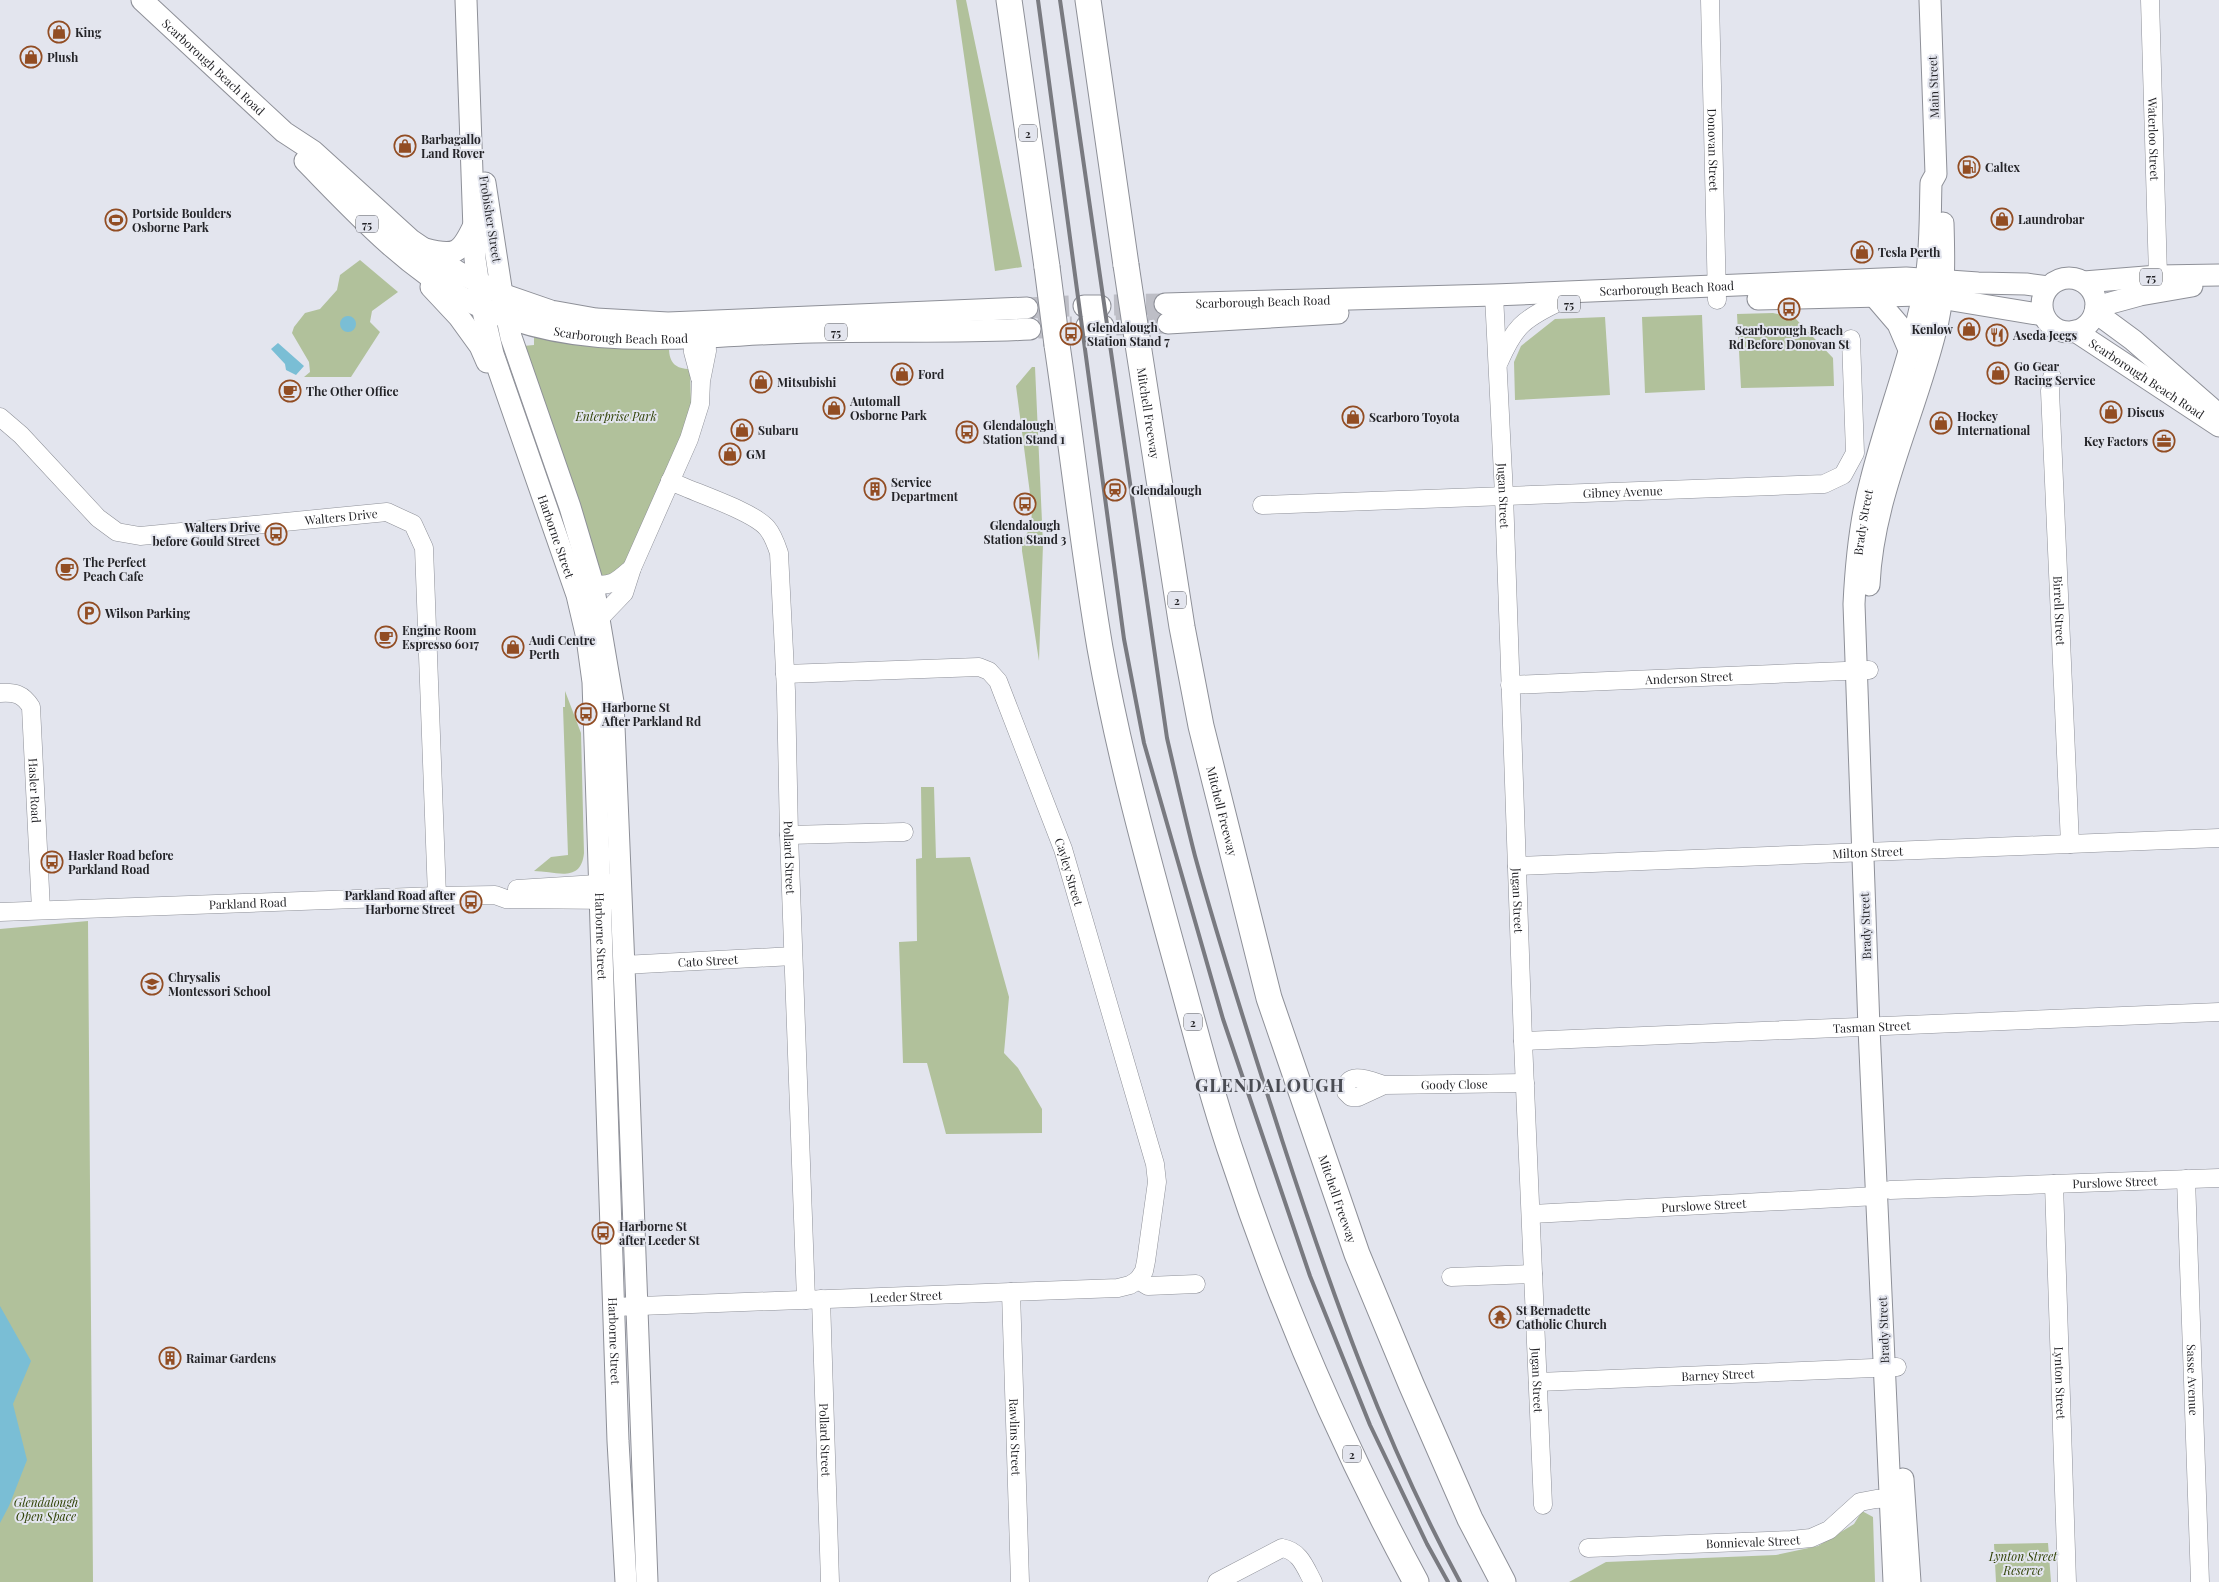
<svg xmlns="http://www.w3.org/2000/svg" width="2219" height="1582" viewBox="0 0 2219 1582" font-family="'Playfair Display',serif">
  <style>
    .green { fill: #b1c19b }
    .water { fill: #7abed5 }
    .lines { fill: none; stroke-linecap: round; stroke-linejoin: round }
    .major-tunnel { stroke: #bdbec6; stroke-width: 21; stroke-dasharray: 21 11; stroke-linecap: butt }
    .minor-casing { stroke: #8e9098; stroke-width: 19 }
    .major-casing { stroke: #8e9098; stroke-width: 23 }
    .highway-casing { stroke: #8e9098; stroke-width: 27 }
    .minor { stroke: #fff; stroke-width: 18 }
    .major { stroke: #fff; stroke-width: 21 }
    .highway { stroke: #fff; stroke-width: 25 }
    .rail { stroke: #797a80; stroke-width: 4 }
    .highway-bridge-casing { stroke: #8e9098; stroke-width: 27; stroke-linecap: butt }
    .highway-bridge { stroke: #fff; stroke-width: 25 }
    .labels { text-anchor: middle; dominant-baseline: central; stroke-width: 4; stroke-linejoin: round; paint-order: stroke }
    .shield { fill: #e3e5ee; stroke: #5d5e63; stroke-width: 1 }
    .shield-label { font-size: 11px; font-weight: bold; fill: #242428 }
    .poi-label { font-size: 12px; font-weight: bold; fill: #242428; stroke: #e3e5ee; text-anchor: start }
    .street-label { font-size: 12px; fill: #242428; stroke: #e3e5ee }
    .park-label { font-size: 12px; font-style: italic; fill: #2f4104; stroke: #e3e5ee }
    .district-label { font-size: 18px; font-weight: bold; letter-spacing: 1px; fill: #4a4c53; stroke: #e3e5ee }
  </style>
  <rect width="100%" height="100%" fill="#e3e5ee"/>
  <path class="green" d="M956 0H966L1022 267 995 271Z
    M360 260 398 292 372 311 370 322 380 332 351 377H304L310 372 309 362 292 333 294 327 305 313 320 309 337 290 340 275Z
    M1773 313 1795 318 1833 358 1834 386 1741 388 1737 314Z
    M1702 315 1705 390 1645 393 1642 317Z
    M1605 317 1610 395 1515 400 1514 362 1521 346 1555 319Z
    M534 336 622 349 669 348C669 363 676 369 690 369L691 404 688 419 628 559 622 569 602 580 523 346 534 345Z
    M1032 367H1035L1043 544 1039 661 1022 551V541L1031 527 1032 509 1016 386Z
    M565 691 581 733 584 853C581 884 555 871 534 871L551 857 568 855 563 707H565Z
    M921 787H934L936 858 970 857 1009 997 1004 1053 1018 1068 1042 1109V1133L946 1134 927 1063H903L899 942 917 941 916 859 922 858Z
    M88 921 93 1582H0V929Z
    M1862 1511 1873 1517 1875 1582H1569L1606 1562 1776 1555 1818 1546 1854 1524Z
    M2048 1543 2051 1582H1996L1994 1544Z"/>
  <path class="water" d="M340 324a8 8 0 1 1 16 0a8 8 0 1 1-16 0Z
    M278 343 304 366 296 375 286 370 285 364 271 349Z
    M0 1306 31 1361 13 1404 27 1460 9 1506 0 1523Z"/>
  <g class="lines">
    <path class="major-tunnel" d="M1114 305 1165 304
      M1027 308 1069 306
      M1116 325 1168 323
      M1038 328 1072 327"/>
    <g class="minor-casing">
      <g id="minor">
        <path id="s1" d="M1710 0 1717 300"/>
        <path id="s2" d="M2150 0 2158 276"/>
        <path id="s3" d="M1494 295 1504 495 1523 1041 1543 1505"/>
        <path d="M692 325 693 352 700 378"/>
        <path d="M1499 362C1514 328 1522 320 1555 304"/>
        <path id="s4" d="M2052 377 2050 391 2070 844"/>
        <path id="s5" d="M0 417 21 435 98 518 117 532 140 536 387 512 413 524 424 548 437 896"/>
        <path id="s6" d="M670 481C693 492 753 511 767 528 773 535 776 544 779 553L786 691 789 835 806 1300"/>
        <path id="s7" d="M1262 505 1824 484 1843 475 1855 453 1851 339"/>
        <path d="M593 584C613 587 618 580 632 568"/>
        <path d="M600 618 624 593 632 568 689 439 700 404 701 381 707 351 706 324"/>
        <path id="s8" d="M785 674 979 667 989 671 998 681 1063 849 1155 1164 1157 1182 1146 1261 1144 1271 1138 1280"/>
        <path id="s9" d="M1510 685 1869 670"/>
        <path id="s10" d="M0 693C15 692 23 694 31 707L41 910"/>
        <path d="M789 835 904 832"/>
        <path id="s11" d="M1517 866 2219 838"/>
        <path d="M517 889 613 883"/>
        <path id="s12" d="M0 912 437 896 495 895 506 899 614 900"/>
        <path id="s13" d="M623 965 793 956"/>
        <path id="s14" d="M1523 1041 2219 1012"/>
        <path id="s15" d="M1384 1085C1371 1081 1345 1069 1346 1092L1351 1097H1358L1384 1085 1525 1083"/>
        <path id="s16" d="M2186 1179 2200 1582"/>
        <path id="s17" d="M2054 1184 2067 1582"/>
        <path id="s18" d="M1890 1190 2219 1178"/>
        <path id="s19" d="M1532 1214 1877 1196"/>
        <path d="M1451 1277 1533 1274"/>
        <path id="s20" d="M1011 1292 1020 1582"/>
        <path id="s21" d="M821 1299 830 1582"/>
        <path id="s22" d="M614 1307 1118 1288 1130 1285 1138 1280 1148 1286 1196 1284"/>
        <path id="s23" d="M1538 1382 1897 1367"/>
        <path id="s24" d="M1588 1548 1791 1540 1811 1538 1829 1530 1860 1502 1876 1499 1902 1498"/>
        <path d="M1217 1582 1282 1548C1300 1551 1305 1567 1313 1582"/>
      </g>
    </g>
    <g class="major-casing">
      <g id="major">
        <path id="s25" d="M142 0 284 132 313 151 411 240 458 272 502 294 551 311 596 319 668 323 1027 308"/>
        <path id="s26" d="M466 0 475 259 482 307 493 354 577 595 587 638 593 682 618 1441 626 1582"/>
        <path id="s27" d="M305 161C354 211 403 265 465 299 573 358 696 334 813 332 885 330 958 333 1030 329"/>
        <path d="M485 183 502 294 511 337 570 507 593 584 613 702 628 1064 647 1582"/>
        <path d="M425 249C456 257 461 253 474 225"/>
        <circle cx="2069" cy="305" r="27"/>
        <path d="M2084 282 2158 276 2219 275"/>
        <path d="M431 287 459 317 480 346 487 362"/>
        <path d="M1874 296 1898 324 1910 352"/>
        <path d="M1758 299 1922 295 2043 315"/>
        <path id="s28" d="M1165 304 1494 295 1906 278 1978 283 2026 284 2048 287"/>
        <path d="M1084 306H1100"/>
        <path d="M2096 307 2140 295 2192 286"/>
        <path d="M2095 312 2133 340 2211 408"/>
        <path d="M1168 323 1338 313"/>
        <path d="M1087 326H1103"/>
        <path id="s29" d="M2075 331 2219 426"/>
        <path d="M1869 585C1873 493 1918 410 1938 321 1945 288 1944 256 1943 223"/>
        <path d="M1903 1479 1910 1582"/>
        <path id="s30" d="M1894 1582 1869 1028 1854 604C1856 562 1860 520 1871 480 1888 412 1915 347 1926 278 1931 247 1930 215 1931 183L1936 174 1930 0"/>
      </g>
    </g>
    <g class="highway-casing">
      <g id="highway">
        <path d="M1009 0 1047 267"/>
        <path d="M1088 0 1126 265"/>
        <path id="s31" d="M1137 338 1182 627 1201 726 1269 998 1357 1254 1411 1384 1470 1519 1503 1582"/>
        <path d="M1057 345C1072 446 1083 548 1100 648 1119 755 1148 860 1177 965 1195 1029 1211 1095 1233 1158 1281 1304 1343 1447 1416 1582"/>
      </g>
    </g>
    <use href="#minor" class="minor"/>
    <use href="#major" class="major"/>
    <use href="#highway" class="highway"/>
    <path class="rail" d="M1038 0 1124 639 1144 743 1223 1019 1310 1276 1370 1425 1427 1544 1448 1582
      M1060 0 1167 738C1176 777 1185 817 1195 856 1221 951 1252 1046 1282 1140 1331 1291 1384 1442 1460 1582"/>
    <g class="highway-bridge-casing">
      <path id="highway-bridge" d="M1126 265 1137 338
        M1047 267 1057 345"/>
    </g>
    <use href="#highway-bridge" class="highway-bridge"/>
  </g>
  <defs>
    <g id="shop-ring" transform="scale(1.125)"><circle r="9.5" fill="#e3e5ee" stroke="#924d23" stroke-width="1.5"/><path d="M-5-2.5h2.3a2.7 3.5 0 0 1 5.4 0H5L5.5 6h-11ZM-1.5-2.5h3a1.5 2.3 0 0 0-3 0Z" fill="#924d23"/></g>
    <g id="fuel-ring" transform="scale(1.125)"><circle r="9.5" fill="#e3e5ee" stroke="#924d23" stroke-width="1.5"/><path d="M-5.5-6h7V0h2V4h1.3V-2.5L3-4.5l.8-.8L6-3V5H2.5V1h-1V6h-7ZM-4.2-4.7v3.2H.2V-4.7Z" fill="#924d23"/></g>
    <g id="stadium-ring" transform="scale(1.125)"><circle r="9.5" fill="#e3e5ee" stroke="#924d23" stroke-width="1.5"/><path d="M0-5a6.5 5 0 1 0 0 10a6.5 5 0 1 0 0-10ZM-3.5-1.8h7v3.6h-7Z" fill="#924d23"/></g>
    <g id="bus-ring" transform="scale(1.125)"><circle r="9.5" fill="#e3e5ee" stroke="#924d23" stroke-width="1.5"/><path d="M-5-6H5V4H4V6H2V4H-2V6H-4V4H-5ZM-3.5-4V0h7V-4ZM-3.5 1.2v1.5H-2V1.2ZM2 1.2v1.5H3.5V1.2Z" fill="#924d23"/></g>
    <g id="restaurant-ring" transform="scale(1.125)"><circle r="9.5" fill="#e3e5ee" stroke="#924d23" stroke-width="1.5"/><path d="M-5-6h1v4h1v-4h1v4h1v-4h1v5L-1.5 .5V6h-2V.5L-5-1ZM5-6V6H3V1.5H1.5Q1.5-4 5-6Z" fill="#924d23"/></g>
    <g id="cafe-ring" transform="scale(1.125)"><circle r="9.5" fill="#e3e5ee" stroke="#924d23" stroke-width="1.5"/><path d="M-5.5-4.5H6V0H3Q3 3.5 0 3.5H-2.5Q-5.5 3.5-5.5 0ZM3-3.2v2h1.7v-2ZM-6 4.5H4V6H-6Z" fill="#924d23"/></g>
    <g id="office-ring" transform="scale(1.125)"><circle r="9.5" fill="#e3e5ee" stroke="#924d23" stroke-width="1.5"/><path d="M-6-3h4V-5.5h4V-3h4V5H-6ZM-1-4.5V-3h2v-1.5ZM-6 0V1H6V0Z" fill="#924d23"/></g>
    <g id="building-ring" transform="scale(1.125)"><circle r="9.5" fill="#e3e5ee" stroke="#924d23" stroke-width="1.5"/><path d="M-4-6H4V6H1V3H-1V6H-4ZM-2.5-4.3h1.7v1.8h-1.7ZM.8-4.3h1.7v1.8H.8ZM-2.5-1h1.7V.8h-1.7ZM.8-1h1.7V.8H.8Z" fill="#924d23"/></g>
    <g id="station-ring" transform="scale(1.125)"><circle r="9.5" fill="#e3e5ee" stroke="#924d23" stroke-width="1.5"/><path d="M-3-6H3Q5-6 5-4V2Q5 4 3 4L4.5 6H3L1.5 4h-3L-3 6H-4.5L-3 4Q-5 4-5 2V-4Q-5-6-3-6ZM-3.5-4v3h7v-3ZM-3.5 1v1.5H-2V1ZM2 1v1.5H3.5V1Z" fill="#924d23"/></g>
    <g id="parking-ring" transform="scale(1.125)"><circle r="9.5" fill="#e3e5ee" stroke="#924d23" stroke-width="1.5"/><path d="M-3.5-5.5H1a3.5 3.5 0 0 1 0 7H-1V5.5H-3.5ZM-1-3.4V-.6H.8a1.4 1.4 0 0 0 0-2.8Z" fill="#924d23"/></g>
    <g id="school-ring" transform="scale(1.125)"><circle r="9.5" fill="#e3e5ee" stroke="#924d23" stroke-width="1.5"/><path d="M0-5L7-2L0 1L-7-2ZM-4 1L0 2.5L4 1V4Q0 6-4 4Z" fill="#924d23"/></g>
    <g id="temple-ring" transform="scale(1.125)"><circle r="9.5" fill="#e3e5ee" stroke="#924d23" stroke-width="1.5"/><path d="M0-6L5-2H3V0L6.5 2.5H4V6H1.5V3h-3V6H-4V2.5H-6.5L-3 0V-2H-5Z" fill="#924d23"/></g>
  </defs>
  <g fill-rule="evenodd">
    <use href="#shop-ring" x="59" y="32"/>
    <use href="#shop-ring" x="31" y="57"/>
    <use href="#shop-ring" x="405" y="146"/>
    <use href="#fuel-ring" x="1969" y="167"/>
    <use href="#shop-ring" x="2002" y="219"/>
    <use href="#stadium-ring" x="116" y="220"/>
    <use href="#shop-ring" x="1862" y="252"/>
    <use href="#bus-ring" x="1789" y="309"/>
    <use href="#shop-ring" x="1969" y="329"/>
    <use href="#bus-ring" x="1071" y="334"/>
    <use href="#restaurant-ring" x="1997" y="335"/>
    <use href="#shop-ring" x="1998" y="373"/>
    <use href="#shop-ring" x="902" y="374"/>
    <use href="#shop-ring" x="761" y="382"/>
    <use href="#cafe-ring" x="290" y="391"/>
    <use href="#shop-ring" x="834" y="408"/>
    <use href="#shop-ring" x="2111" y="412"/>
    <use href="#shop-ring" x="1353" y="417"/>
    <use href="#shop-ring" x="1941" y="423"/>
    <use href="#shop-ring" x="742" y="430"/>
    <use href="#bus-ring" x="967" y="432"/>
    <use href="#office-ring" x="2164" y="441"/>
    <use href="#shop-ring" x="730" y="454"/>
    <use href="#building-ring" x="875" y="489"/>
    <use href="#station-ring" x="1115" y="490"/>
    <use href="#bus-ring" x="1025" y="504"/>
    <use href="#bus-ring" x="276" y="534"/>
    <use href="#cafe-ring" x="67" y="569"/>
    <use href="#parking-ring" x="89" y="613"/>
    <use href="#cafe-ring" x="386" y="637"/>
    <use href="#shop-ring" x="513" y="647"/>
    <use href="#bus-ring" x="586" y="714"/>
    <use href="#bus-ring" x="52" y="862"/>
    <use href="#bus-ring" x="471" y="902"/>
    <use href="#school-ring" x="152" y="984"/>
    <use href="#bus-ring" x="603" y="1233"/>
    <use href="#temple-ring" x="1500" y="1317"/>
    <use href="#building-ring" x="170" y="1358"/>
  </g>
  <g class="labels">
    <g class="shield">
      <rect x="1019" y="124.5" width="18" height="17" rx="4"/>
      <rect x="356" y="215.5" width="22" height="17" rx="4"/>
      <rect x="2140" y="268.5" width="22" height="17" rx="4"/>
      <rect x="1558" y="295.5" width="22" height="17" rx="4"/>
      <rect x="825" y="323.5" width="22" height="17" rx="4"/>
      <rect x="1168" y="591.5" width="18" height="17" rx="4"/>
      <rect x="1184" y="1013.5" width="18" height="17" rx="4"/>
      <rect x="1343" y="1445.5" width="18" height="17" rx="4"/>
    </g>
    <g class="shield-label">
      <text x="1028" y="133">2</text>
      <text x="367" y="224">75</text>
      <text x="2151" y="277">75</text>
      <text x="1569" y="304">75</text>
      <text x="836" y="332">75</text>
      <text x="1177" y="600">2</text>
      <text x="1193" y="1022">2</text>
      <text x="1352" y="1454">2</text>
    </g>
    <g class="poi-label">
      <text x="75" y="32">King</text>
      <text x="47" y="57">Plush</text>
      <text x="421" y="139">Barbagallo<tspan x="421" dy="14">Land Rover</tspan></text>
      <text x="1985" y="167">Caltex</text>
      <text x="132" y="213">Portside Boulders<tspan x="132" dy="14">Osborne Park</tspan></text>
      <text x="2018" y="219">Laundrobar</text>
      <text x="1878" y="252">Tesla Perth</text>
      <text x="1087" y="327">Glendalough<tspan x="1087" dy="14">Station Stand 7</tspan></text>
      <text x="1953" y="329" text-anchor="end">Kenlow</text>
      <text x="1789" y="330" text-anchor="middle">Scarborough Beach<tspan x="1789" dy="14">Rd Before Donovan St</tspan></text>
      <text x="2013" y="335">Aseda Jeegs</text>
      <text x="2014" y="366">Go Gear<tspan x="2014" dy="14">Racing Service</tspan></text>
      <text x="918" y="374">Ford</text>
      <text x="777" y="382">Mitsubishi</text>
      <text x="306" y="391">The Other Office</text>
      <text x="850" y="401">Automall<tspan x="850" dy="14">Osborne Park</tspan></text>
      <text x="2127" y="412">Discus</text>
      <text x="1957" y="416">Hockey<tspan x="1957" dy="14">International</tspan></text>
      <text x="1369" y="417">Scarboro Toyota</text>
      <text x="983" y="425">Glendalough<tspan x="983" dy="14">Station Stand 1</tspan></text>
      <text x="758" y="430">Subaru</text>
      <text x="2148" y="441" text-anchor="end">Key Factors</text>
      <text x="746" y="454">GM</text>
      <text x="891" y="482">Service<tspan x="891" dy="14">Department</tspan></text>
      <text x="1131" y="490">Glendalough</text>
      <text x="1025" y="525" text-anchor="middle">Glendalough<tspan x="1025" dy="14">Station Stand 3</tspan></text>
      <text x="260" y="527" text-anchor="end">Walters Drive<tspan x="260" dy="14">before Gould Street</tspan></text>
      <text x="83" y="562">The Perfect<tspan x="83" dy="14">Peach Cafe</tspan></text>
      <text x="105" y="613">Wilson Parking</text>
      <text x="402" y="630">Engine Room<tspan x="402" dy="14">Espresso 6017</tspan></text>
      <text x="529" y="640">Audi Centre<tspan x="529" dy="14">Perth</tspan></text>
      <text x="602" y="707">Harborne St<tspan x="602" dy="14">After Parkland Rd</tspan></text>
      <text x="68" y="855">Hasler Road before<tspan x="68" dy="14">Parkland Road</tspan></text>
      <text x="455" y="895" text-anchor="end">Parkland Road after<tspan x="455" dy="14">Harborne Street</tspan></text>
      <text x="168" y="977">Chrysalis<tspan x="168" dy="14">Montessori School</tspan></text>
      <text x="619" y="1226">Harborne St<tspan x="619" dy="14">after Leeder St</tspan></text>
      <text x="1516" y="1310">St Bernadette<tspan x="1516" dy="14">Catholic Church</tspan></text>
      <text x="186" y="1358">Raimar Gardens</text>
    </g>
    <g class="street-label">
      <text stroke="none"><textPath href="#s25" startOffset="98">Scarborough Beach Road</textPath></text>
      <text transform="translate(1933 87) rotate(-92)">Main Street</text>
      <text stroke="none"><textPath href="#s2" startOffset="139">Waterloo Street</textPath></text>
      <text stroke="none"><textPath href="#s1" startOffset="150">Donovan Street</textPath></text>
      <text transform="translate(491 219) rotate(81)">Frobisher Street</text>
      <text stroke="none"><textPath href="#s28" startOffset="502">Scarborough Beach Road</textPath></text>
      <text stroke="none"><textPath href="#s28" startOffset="98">Scarborough Beach Road</textPath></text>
      <text stroke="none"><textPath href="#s27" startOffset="374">Scarborough Beach Road</textPath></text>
      <text stroke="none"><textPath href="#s29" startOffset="86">Scarborough Beach Road</textPath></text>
      <text stroke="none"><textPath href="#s31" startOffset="76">Mitchell Freeway</textPath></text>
      <text stroke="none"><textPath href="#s7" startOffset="361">Gibney Avenue</textPath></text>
      <text stroke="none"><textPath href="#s3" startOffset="201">Jugan Street</textPath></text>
      <text stroke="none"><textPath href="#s5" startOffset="390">Walters Drive</textPath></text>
      <text stroke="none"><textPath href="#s30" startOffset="1061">Brady Street</textPath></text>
      <text stroke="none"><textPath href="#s26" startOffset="549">Harborne Street</textPath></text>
      <text stroke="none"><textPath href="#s4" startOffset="234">Birrell Street</textPath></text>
      <text stroke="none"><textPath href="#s9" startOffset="179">Anderson Street</textPath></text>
      <text stroke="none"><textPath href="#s10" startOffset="120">Hasler Road</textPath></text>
      <text stroke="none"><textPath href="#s31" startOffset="481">Mitchell Freeway</textPath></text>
      <text stroke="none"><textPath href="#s11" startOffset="351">Milton Street</textPath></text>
      <text stroke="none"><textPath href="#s6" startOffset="441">Pollard Street</textPath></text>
      <text stroke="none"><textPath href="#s8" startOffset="422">Cayley Street</textPath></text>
      <text stroke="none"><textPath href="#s3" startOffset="606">Jugan Street</textPath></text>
      <text stroke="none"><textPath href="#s12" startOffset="248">Parkland Road</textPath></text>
      <text transform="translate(1865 926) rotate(-92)">Brady Street</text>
      <text stroke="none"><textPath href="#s26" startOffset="954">Harborne Street</textPath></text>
      <text stroke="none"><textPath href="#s13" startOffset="85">Cato Street</textPath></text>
      <text stroke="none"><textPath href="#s14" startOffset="349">Tasman Street</textPath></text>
      <text stroke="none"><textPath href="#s15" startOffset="161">Goody Close</textPath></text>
      <text stroke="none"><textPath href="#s18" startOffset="225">Purslowe Street</textPath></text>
      <text stroke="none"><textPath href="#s31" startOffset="886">Mitchell Freeway</textPath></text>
      <text stroke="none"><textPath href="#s19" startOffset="172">Purslowe Street</textPath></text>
      <text stroke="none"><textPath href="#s22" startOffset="292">Leeder Street</textPath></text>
      <text transform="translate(1883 1330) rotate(-92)">Brady Street</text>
      <text stroke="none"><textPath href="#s26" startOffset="1359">Harborne Street</textPath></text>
      <text stroke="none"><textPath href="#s23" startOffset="180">Barney Street</textPath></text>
      <text stroke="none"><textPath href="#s3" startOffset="1086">Jugan Street</textPath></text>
      <text stroke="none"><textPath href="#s16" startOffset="201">Sasse Avenue</textPath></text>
      <text stroke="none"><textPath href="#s17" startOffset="199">Lynton Street</textPath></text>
      <text stroke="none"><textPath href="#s20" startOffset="145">Rawlins Street</textPath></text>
      <text stroke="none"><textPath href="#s21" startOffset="141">Pollard Street</textPath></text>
      <text stroke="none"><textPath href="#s24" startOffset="165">Bonnievale Street</textPath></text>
    </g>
    <g class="park-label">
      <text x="616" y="416">Enterprise Park</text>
      <text x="46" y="1502">Glendalough<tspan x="46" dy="14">Open Space</tspan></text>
      <text x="2023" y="1556">Lynton Street<tspan x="2023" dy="14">Reserve</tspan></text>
    </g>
    <g class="district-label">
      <text x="1270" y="1085">GLENDALOUGH</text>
    </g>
  </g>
</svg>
